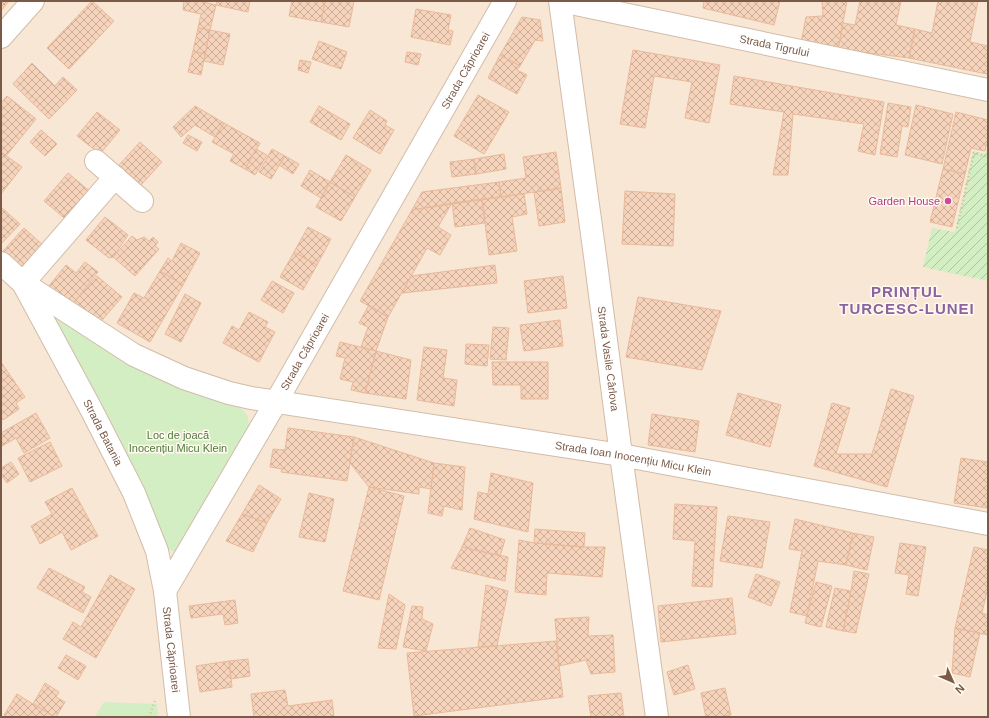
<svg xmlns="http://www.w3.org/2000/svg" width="989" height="718" viewBox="0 0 989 718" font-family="Arial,sans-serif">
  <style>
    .residential { fill: #f7e7d4 }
    .green { fill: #d4eec3 }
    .garden { fill: url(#garden-furrows) }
    .building { fill: url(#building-cross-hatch); stroke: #eab99a }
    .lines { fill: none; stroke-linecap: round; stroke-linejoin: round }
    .minor-casing { stroke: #d2bcaa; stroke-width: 24 }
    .path { stroke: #dcb69e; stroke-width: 2.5; stroke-dasharray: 1 3; stroke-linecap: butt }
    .minor { stroke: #fff; stroke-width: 22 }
    .hotel-dot { fill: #d1479c; stroke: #fff9ef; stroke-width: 1.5 }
    .labels { text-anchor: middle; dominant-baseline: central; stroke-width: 3; stroke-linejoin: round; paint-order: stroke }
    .street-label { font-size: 11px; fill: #7b5a48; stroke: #fff9ef }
    .hotel-label { font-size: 11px; fill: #b23c85; stroke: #fff9ef; text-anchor: end }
    .park-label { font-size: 11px; fill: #4e7b3c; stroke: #fff9ef }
    .district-label { font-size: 15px; font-weight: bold; letter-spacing: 1px; fill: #8b639e; stroke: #fff9ef }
  </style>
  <defs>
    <pattern id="garden-furrows" width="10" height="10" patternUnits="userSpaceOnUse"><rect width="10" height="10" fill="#d4eec3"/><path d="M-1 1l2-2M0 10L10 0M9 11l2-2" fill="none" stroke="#b1c4a0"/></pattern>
    <pattern id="building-cross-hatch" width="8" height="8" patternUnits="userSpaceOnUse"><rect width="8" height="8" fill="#f6d3bb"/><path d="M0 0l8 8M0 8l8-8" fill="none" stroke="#ccae9a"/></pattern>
  </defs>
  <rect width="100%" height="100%" fill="#fef5e6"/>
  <path class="residential" d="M1 1H988V717H1Z"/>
  <path class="green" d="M48 311 236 405C246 412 249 414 249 427L176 552 169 550 164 546Z
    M104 702 157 704 158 717H95Z"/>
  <path class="garden" d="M988 144V281L923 267 932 228 955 232 973 151 986 154Z"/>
  <path class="building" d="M1 1H9L1 11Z
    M92 1 114 21 69 69 47 48Z
    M184 1H199L216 5 210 30 198 28 201 14 183 10Z
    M217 1H250L248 12 216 5Z
    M292 1H325L321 22 289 16Z
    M325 1H354L349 27 321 22Z
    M704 1H780L774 25 703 8Z
    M822 1H847L838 49 801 43 806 17 823 16Z
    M860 1H901L896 25 915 29 909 58 838 49 843 23 855 25Z
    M938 1H978L970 42 988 46V69L987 74 909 58 915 29 932 33Z
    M416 9 451 15 448 30 453 31 450 45 411 37Z
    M522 17 540 20 543 41 535 40 520 66 500 55Z
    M198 28 210 30 205 54 193 51Z
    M210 30 230 34 223 65 204 61Z
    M319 41 347 52 341 69 312 59Z
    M633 50 720 65 709 123 685 118 692 82 654 76 645 128 620 124Z
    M193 51 205 54 201 75 188 72Z
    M407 52 421 54 418 65 405 62Z
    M500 55 520 66 517 70 527 75 517 94 488 78Z
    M300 60 311 62 308 73 298 70Z
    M32 63 55 86 63 77 77 90 49 119 13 84Z
    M734 76 884 102 875 155 858 151 864 124 793 114 788 175H773L784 112 730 104Z
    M478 95 509 112 484 154 454 136Z
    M7 96 36 119 6 156 1 152V103Z
    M888 103 911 107 908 127 902 126 897 157 880 154Z
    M916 105 953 114 942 164 905 155Z
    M195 106 224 123 215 137 195 125 181 137 173 127Z
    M319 106 350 124 341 140 310 122Z
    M370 110 387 121 385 125 394 130 380 154 353 138Z
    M97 112 120 130 100 154 77 136Z
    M956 112 988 120V138L985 151 971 148 965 174 943 169Z
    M224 123 260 143 245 169 230 161 234 154 212 142Z
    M41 130 57 144 45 156 30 142Z
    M188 135 202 142 197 151 183 143Z
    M140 142 162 162 141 185 119 165Z
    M256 149 267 155 255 175 245 169Z
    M272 149 285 156 271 179 259 172Z
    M1 152 22 167 1 194Z
    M556 152 561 188 501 197 499 182 526 178 523 157Z
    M504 154 506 169 476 174 474 159Z
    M346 155 371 170 355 197 330 182Z
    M285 156 299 164 293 174 279 165Z
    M474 159 476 174 452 177 450 162Z
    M943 169 965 174 952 227 930 222Z
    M310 170 330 182 321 198 301 186Z
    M68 173 93 194 69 222 44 201Z
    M330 182 355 197 341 221 316 207Z
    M499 182 501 197 412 210 422 192Z
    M561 188 565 222 539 226 534 192Z
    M625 191 675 194 673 246 622 244Z
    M524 194 527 214 512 217 517 251 489 255 482 199Z
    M482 199 485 223 455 227 452 203Z
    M452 203 438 227 451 235 440 255 427 248 388 317 360 301 412 210Z
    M1 207 20 224 1 244Z
    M105 217 128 235 113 257 109 258 86 240Z
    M308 227 331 239 317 265 294 252Z
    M24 228 44 246 24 269 3 251Z
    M132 236 137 240 144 237 149 241 153 237 158 242 155 246 159 249 135 276 113 257Z
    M181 243 200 253 183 285 160 271 168 258 172 261Z
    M294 252 317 265 303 290 280 277Z
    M85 262 98 272 72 305 48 287 66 265 76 273Z
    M495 265 497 283 402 293 411 276Z
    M160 271 183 285 150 342 117 323 134 293 144 298Z
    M97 276 122 297 97 326 72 305Z
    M563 276 567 308 528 313 524 281Z
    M272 281 294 293 283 313 261 300Z
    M185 294 201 303 181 342 165 334Z
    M638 297 721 311 702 370 626 357Z
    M369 305 388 317 376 351 361 347 368 327 359 323Z
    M249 312 268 322 265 327 275 332 259 362 223 343 232 326 239 330Z
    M560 320 563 346 524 351 520 325Z
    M493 327 509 328 506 360 490 359Z
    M340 342 376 351 365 393 351 390 353 382 340 379 345 358 336 356Z
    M466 344 489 345 487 366 465 364Z
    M424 347 447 350 443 378 457 380 454 406 417 400Z
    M376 351 411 360 406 399 365 393Z
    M1 362 25 397 16 403 19 409 3 420 1 416Z
    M492 362H548V399H521V385H493Z
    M891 389 914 396 887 487 814 466 832 403 850 408 836 454H872Z
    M738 393 781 405 770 447 726 435Z
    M36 413 50 438 24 453 16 438 2 446 1 433Z
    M652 414 699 421 695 452 648 445Z
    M288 428 354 437 347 481 281 472 282 469 270 467 273 449 285 450Z
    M354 437 434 463 431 489 419 487V494L369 487 350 463Z
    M50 442 62 466 30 482 18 458Z
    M961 458 988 462V508L954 503Z
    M11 462 19 474 7 483 3 477 1 478V468Z
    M434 463 465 467 462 510 444 506 442 516 428 513Z
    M491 473 533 483 528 532 474 519 478 492 488 494Z
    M259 485 281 499 267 523 242 514Z
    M369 487 404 496 379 600 343 591Z
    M72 488 98 536 71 550 62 532 40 544 31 526 52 514 45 502Z
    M309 493 334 499 325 542 299 537Z
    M675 504 717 507 712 587 692 586 695 541 673 539Z
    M242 514 267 523 253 552 226 541Z
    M728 516 770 522 762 568 720 561Z
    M795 519 853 533 846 565 818 561 807 616 790 612 802 551 789 549Z
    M470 528 505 540 500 556 462 547Z
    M535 529 585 533 584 547 534 543Z
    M853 533 874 537 867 570 846 565Z
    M519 540 534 543 584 547H605L602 577 547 573 546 595 515 592Z
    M900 543 926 547 918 596 906 594 909 575 895 573Z
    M462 547 508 557 505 581 451 568Z
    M974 547 988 550V592L987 591 982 613 988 615V635L955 628Z
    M49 568 85 587 82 592 91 597 83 613 37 588Z
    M854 571 869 574 856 633 843 631 851 591Z
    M756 574 780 582 771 606 748 597Z
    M110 575 135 589 96 658 63 639 73 622 81 627Z
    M816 582 832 586 821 627 805 623Z
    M486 585 508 591 497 646 478 647Z
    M835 588 851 591 843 631 826 627Z
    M389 594 405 605 396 649 378 648Z
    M732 598 736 634 661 642 658 606Z
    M235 600 238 623 225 625 223 614 191 618 189 606Z
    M412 606 423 607 422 619 433 624 426 651 403 647Z
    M589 617 588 636 613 635 615 672 591 674 586 660 559 666 555 619Z
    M955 628 980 633 970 677 952 673Z
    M556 641 563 697 414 716 407 653Z
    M66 655 86 666 78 680 58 668Z
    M248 659 250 676 231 679 229 661Z
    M229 661 232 687 200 692 196 666Z
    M688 665 695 689 674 695 667 672Z
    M45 683 59 692 56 697 65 702 56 717H55L33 704Z
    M725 688 731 715 719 717H706L701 693Z
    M285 690 288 706 332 700 334 717H254L251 694Z
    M621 693 624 717H591L588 696Z
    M17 694 33 704 55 717H8L4 715Z"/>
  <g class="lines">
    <g class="minor-casing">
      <g id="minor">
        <path id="s1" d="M560 1 595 256 621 455 657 717"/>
        <path id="s2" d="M561 1 988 90"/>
        <path d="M1 37 33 1"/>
        <path d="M96 161 142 201"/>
        <path id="s3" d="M115 177 23 283 91 409 134 493 157 551 165 591 179 717"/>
        <path id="s4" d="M1 263 23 283 134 355 184 378 229 393 251 398 621 455 988 524"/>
        <path id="s5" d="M165 591 276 402 505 1"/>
      </g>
    </g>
    <path class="path" d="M957 228 974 153 988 157
      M149 717 155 701"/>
    <use href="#minor" class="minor"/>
  </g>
  <circle class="hotel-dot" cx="948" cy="201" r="4"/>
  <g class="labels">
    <g class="street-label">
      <text stroke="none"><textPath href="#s2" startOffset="218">Strada Tigrului</textPath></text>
      <text stroke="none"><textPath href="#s5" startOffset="601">Strada Căprioarei</textPath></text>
      <text stroke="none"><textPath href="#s5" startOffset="277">Strada Căprioarei</textPath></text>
      <text stroke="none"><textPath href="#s1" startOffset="361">Strada Vasile Cârlova</textPath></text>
      <text stroke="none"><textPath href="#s3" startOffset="310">Strada Batania</textPath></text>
      <text stroke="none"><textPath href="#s4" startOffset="674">Strada Ioan Inocențiu Micu Klein</textPath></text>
      <text stroke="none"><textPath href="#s3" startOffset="540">Strada Căprioarei</textPath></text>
    </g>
    <g class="hotel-label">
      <text x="940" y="201">Garden House</text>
    </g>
    <g class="park-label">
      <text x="178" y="435">Loc de joacă<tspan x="178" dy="13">Inocențiu Micu Klein</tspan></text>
    </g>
    <g class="district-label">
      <text x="907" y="291">PRINȚUL<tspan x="907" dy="17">TURCESC-LUNEI</tspan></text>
    </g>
  </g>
  <rect width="989" height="718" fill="none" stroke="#7b5a48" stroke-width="4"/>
  <g transform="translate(953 682) rotate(135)" stroke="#fff9ef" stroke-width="3" paint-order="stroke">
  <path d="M0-3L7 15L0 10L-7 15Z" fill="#7b5a48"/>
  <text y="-6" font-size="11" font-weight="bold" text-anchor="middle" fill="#7b5a48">N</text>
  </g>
</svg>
